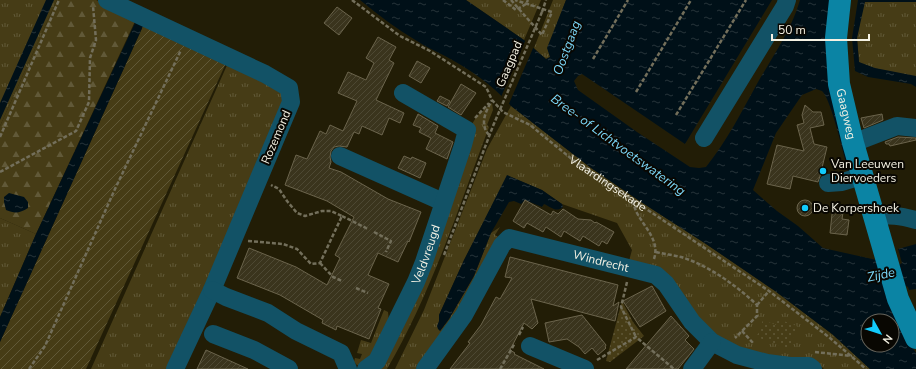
<svg xmlns="http://www.w3.org/2000/svg" width="916" height="369" viewBox="0 0 916 369" font-family="'Nunito Sans',sans-serif">
  <style>
    .grass { fill: url(#grass-tufts) }
    .forest { fill: url(#forest-firs) }
    .park { fill: url(#park-dots) }
    .garden { fill: url(#garden-furrows) }
    .water { fill: url(#water-ripples); fill-rule: evenodd }
    .pier { fill: #221d06 }
    .building { fill: url(#building-hatch); stroke: #6b644c }
    .lines { fill: none; stroke-linecap: round; stroke-linejoin: round }
    .path { stroke: #736f5b; stroke-width: 2.5; stroke-dasharray: 4 2; stroke-linecap: butt }
    .minor { stroke: #125266; stroke-width: 18 }
    .major { stroke: #0b84a4; stroke-width: 22 }
    .path-bridge { stroke: #736f5b; stroke-width: 2.5; stroke-dasharray: 4 2; stroke-linecap: butt }
    .poi-dot { fill: #12cafb; stroke: #090702; stroke-width: 1.5 }
    .labels { text-anchor: middle; dominant-baseline: central; stroke-width: 4; stroke-linejoin: round; paint-order: stroke }
    .street-label { font-size: 12px; fill: #f5f2e4; stroke: #090702 }
    .poi-label { font-size: 12px; fill: #f5f2e4; stroke: #090702; text-anchor: start }
    .water-label { font-size: 13px; font-style: italic; fill: #7bd6f7; stroke: #090702 }
  </style>
  <defs>
    <pattern id="grass-tufts" width="24" height="20" patternUnits="userSpaceOnUse"><rect width="24" height="20" fill="#463c16"/><path d="M3 7l-1-3M5 7V3M7 7l1-3M15 17l-1-3M17 17v-4M19 17l1-3" fill="none" stroke="#615938"/></pattern>
    <pattern id="forest-firs" width="22" height="20" patternUnits="userSpaceOnUse"><rect width="22" height="20" fill="#463c16"/><path d="M5 1l3.5 6h-7zM16 11l3.5 6h-7z" fill="#615938"/></pattern>
    <pattern id="park-dots" width="8" height="8" patternUnits="userSpaceOnUse"><rect width="8" height="8" fill="#463c16"/><path d="M2 2h.1M6 6h.1" fill="none" stroke="#615938" stroke-width="1.8" stroke-linecap="round"/></pattern>
    <pattern id="garden-furrows" width="10" height="10" patternUnits="userSpaceOnUse"><rect width="10" height="10" fill="#463c16"/><path d="M-1 1l2-2M0 10L10 0M9 11l2-2" fill="none" stroke="#615938"/></pattern>
    <pattern id="water-ripples" width="26" height="14" patternUnits="userSpaceOnUse"><rect width="26" height="14" fill="#001018"/><path d="M2 4q2-2 4 0t4 0M15 11q2-2 4 0t4 0" fill="none" stroke="#263339"/></pattern>
    <pattern id="building-hatch" width="6" height="6" patternUnits="userSpaceOnUse"><rect width="6" height="6" fill="#3a341d"/><path d="M-1 1l2-2M0 6l6-6M5 7l2-2" fill="none" stroke="#4d4833"/></pattern>
  </defs>
  <rect width="100%" height="100%" fill="#221d06"/>
  <path class="grass" d="M0 0H57L0 126Z
    M466 0H541L524 40Z
    M553 0H566L548 48 550 57 546 59 534 48Z
    M864 0H916V80L872 72 859 62 857 38Z
    M228 63 283 94 284 105 168 369H91Z
    M492 103 493 110 487 125 489 127C458 209 431 294 387 369H375L469 129 477 116Z
    M511 106 591 168 641 202 706 244 775 291 832 334 870 369H824L815 361 758 357 723 340 629 261 632 250 617 223 562 204 542 190 508 176 464 260 439 315 440 331 449 319 474 276 491 233 500 227 495 235 498 237 497 239 463 309 416 369H395L424 310 487 149Z
    M0 218 36 234 0 317Z
    M384 310 388 312 389 322 373 356 360 366 357 365 354 362 355 358 360 359 362 354 357 353 361 340 371 343Z"/>
  <path class="forest" d="M57 0H96L137 17 36 234 0 218V126Z"/>
  <path class="park" d="M622 301 633 322 644 336 610 362 606 361Z
    M778 319 797 326 789 349 757 337 763 320 776 325Z"/>
  <path class="garden" d="M144 24 227 61 86 369H0V342Z"/>
  <path class="water" d="M46 0H54L0 120V103Z
    M360 0H466L524 40 546 59 550 57 547 48 566 0H772L685 144 582 74 578 76 574 81 578 90 637 132 690 167 699 168 706 167C727 141 742 111 758 82 773 56 792 29 800 0H830L852 169 848 171C844 156 831 99 822 91 820 90 818 90 816 89L802 95 776 133 753 190 777 211 798 226 823 248 899 265 902 263 898 249 916 244V289L909 290 908 287 906 286 886 294 904 335 916 353V369H870L832 334 775 291 706 244 641 202 591 168 511 106C493 85 468 68 445 56 436 51 426 47 417 41 397 29 378 15 360 0ZM868 321H892V345H868Z
    M858 0H916V2H865L857 38 859 62 875 68 916 76V87L911 84 868 77 855 71 852 38Z
    M135 23 143 26 0 342V317L36 234Z
    M507 175 542 190 562 204 563 207C556 213 551 207 544 204L542 207 525 200 521 204 514 201 509 202 491 233 474 276 449 319 440 331 438 329 437 326 439 321V315L464 260Z
    M9 193 24 197 28 202V208C20 213 15 214 6 210L4 202V197Z"/>
  <path class="pier" d="M526 39 534 46 508 106 501 97Z"/>
  <path class="building" d="M337 7 352 18 339 35 324 23Z
    M378 37 396 47 389 60 394 63 376 100 404 113 400 123 389 118 382 135 362 126 359 134 354 132 347 147 339 146 334 147 331 151 330 157 331 162 329 168 341 172 388 199 421 212 409 242 408 241 398 262 378 253 368 275 389 284 378 308 381 309 369 339 337 326 336 330 322 323 323 320 280 295 237 278 249 248 296 267 327 285 340 258 335 255 354 217 327 201 285 185 296 155 307 159 320 131 326 134 330 125 343 131 357 101 338 93 348 72 366 80 374 63 366 58Z
    M417 61 430 68 421 83 409 76Z
    M461 84 476 93 461 115 448 107Z
    M440 96 450 101 447 106 437 101Z
    M805 105 813 112H821L824 125 810 128 814 144 827 147 820 176 818 182 793 176 790 189 767 184 777 145 804 151 797 125 804 123 802 115Z
    M418 114 438 126 435 133 453 142 447 159 426 149 431 138 419 132 421 128 413 125Z
    M882 114 883 120 864 128 861 118Z
    M898 137 916 138V140L890 146 889 144H886L885 142Z
    M404 156 411 159 412 157 426 163 420 178 398 168Z
    M797 208a8 8 0 1 1 16 0a8 8 0 1 1-16 0Z
    M525 200 551 215 553 211 558 214 563 209 578 219 591 220 595 223 596 222 614 232 607 244 602 241 599 246 583 236 580 241 564 231 561 237 546 227 543 232 527 223 524 228 513 221Z
    M833 205 844 206 842 219 849 220 847 235 830 233Z
    M510 257 618 285 613 306 619 302 615 321 531 299 538 323 532 329 524 323 510 350 515 353 514 354 544 369H450L470 343 468 342 481 325 496 297 500 299 512 278 505 277Z
    M652 286 666 311 640 327 623 301Z
    M582 315 606 345 605 347 606 348 598 355 592 348 585 354 579 347 567 339 549 342 545 323Z
    M671 316 689 336 685 340 694 349 678 369H626Z
    M206 350 226 359 248 369H197Z"/>
  <g class="lines">
    <g class="path">
      <path id="s1" d="M352 0 400 36 430 51 486 87 492 100 503 112 530 125 573 160 769 291 830 338 866 369"/>
      <path d="M503 0 516 10 526 4 528 0"/>
      <path d="M511 0 542 35 552 12 515 0"/>
      <path d="M542 12 546 0"/>
      <path d="M593 59 628 0"/>
      <path d="M636 92 691 0"/>
      <path d="M676 115 746 0"/>
      <path d="M475 118 489 103"/>
      <path d="M489 135C479 124 486 111 492 100"/>
      <path d="M0 137 59 0"/>
      <path d="M0 172 76 131 89 102 90 58 96 40 93 6"/>
      <path d="M632 201C634 205 635 209 637 213 645 228 660 241 654 259"/>
      <path d="M342 216 368 229"/>
      <path d="M374 232 391 241 386 252"/>
      <path d="M248 241 283 244 297 249 311 264 320 263 342 216 331 211H322L305 216 297 213 287 201 279 189 271 185"/>
      <path d="M656 252C664 254 673 255 681 257 708 265 737 286 757 305V316L735 338"/>
      <path d="M444 255 493 126"/>
      <path d="M320 263 333 277 342 281"/>
      <path d="M627 282 621 307 636 337"/>
      <path d="M356 288 368 293"/>
      <path d="M757 305 769 291"/>
      <path d="M742 331 754 344"/>
      <path d="M519 335 523 327"/>
      <path d="M815 352 852 356"/>
      <path d="M597 360 636 337 674 369"/>
      <path d="M29 369 45 346 115 189 181 50"/>
      <path d="M500 369 515 343"/>
    </g>
    <g class="minor">
      <path d="M107 0 265 74 289 88 291 102 212 290 175 369"/>
      <path d="M704 138 785 6 787 0"/>
      <path d="M853 143 897 126 916 128"/>
      <path d="M340 156 443 202"/>
      <path d="M828 183 842 182 862 176"/>
      <path d="M874 217C889 214 901 216 916 220"/>
      <path d="M212 290 226 297 268 313 296 331 341 353 348 369"/>
      <path d="M213 334 254 350 289 369"/>
      <path d="M530 346 585 369"/>
      <path id="s2" d="M366 369 377 361 416 282 424 262 463 145 467 130 403 93"/>
      <path id="s3" d="M425 369 464 315 502 245 509 238 656 275 666 284 692 322 712 342 737 355 767 363 790 366H809L813 369"/>
      <path d="M692 369 712 342"/>
    </g>
    <path class="major" id="s4" d="M840 0 836 38 839 84 853 143 898 299 916 338"/>
    <path class="path-bridge" d="M493 126 542 12"/>
  </g>
  <g class="poi-dot">
    <circle cx="823" cy="171" r="4"/>
    <circle cx="805" cy="208" r="4"/>
  </g>
  <g class="labels">
    <g class="street-label">
      <text transform="translate(509 64) rotate(-67)">Gaagpad</text>
      <text stroke="none"><textPath href="#s4" startOffset="115">Gaagweg</textPath></text>
      <text transform="translate(276 137) rotate(-67)">Rozemond</text>
      <text stroke="none"><textPath href="#s1" startOffset="318">Vlaardingsekade</textPath></text>
      <text stroke="none"><textPath href="#s2" startOffset="131">Veldvreugd</textPath></text>
      <text stroke="none"><textPath href="#s3" startOffset="251">Windrecht</textPath></text>
    </g>
    <g class="poi-label">
      <text x="831" y="164">Van Leeuwen<tspan x="831" dy="14">Diervoeders</tspan></text>
      <text x="813" y="208">De Korpershoek</text>
    </g>
    <g class="water-label">
      <text transform="translate(567 48) rotate(-70)">Oostgaag</text>
      <text transform="translate(618 145) rotate(36)">Bree- of Lichtvoetswatering</text>
      <text transform="translate(881 275) rotate(-12)">Zijde</text>
    </g>
  </g>
  <g transform="translate(880 333) rotate(129)"><circle r="19" fill="#090702" stroke="#67655c"/>
  <path d="M0-3L7 15L0 10L-7 15Z" fill="#12cafb"/>
  <text y="-6" font-size="11" font-weight="bold" text-anchor="middle" fill="#f5f2e4">N</text>
  </g>
  <path d="M772 34v6h97v-6" fill="none" stroke="#f5f2e4" stroke-width="2"/>
  <text x="778" y="34" font-size="12" fill="#f5f2e4" stroke="#090702" stroke-width="3" paint-order="stroke">50 m</text>
</svg>
